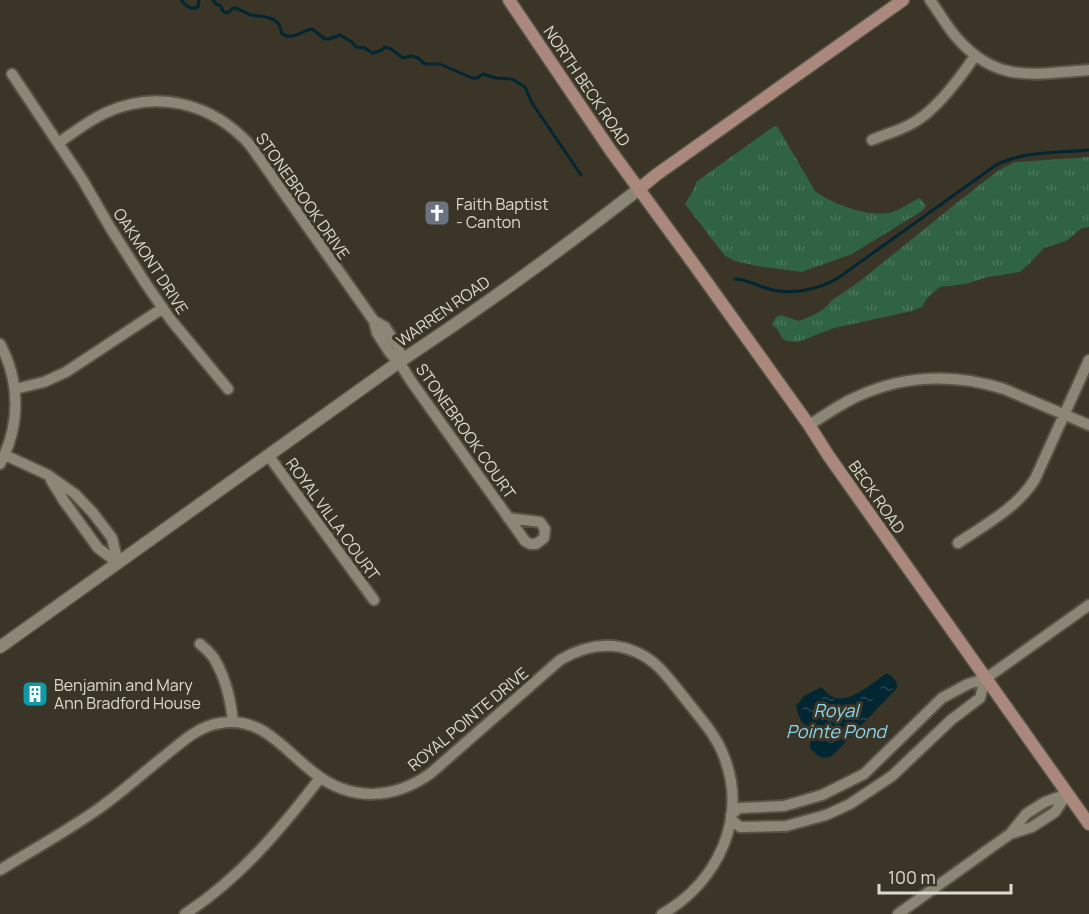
<svg xmlns="http://www.w3.org/2000/svg" width="1089" height="914" viewBox="0 0 1089 914" font-family="Manrope,sans-serif">
  <style>
    .grass { fill: url(#grass-tufts) }
    .water { fill: url(#water-ripples) }
    .lines { fill: none; stroke-linecap: round; stroke-linejoin: round }
    .stream { stroke: #022732; stroke-width: 3 }
    .minor-casing { stroke: #565245; stroke-width: 14 }
    .tertiary-casing { stroke: #565245; stroke-width: 15 }
    .secondary-casing { stroke: #565245; stroke-width: 15 }
    .minor { stroke: #8b8675; stroke-width: 10 }
    .tertiary { stroke: #8b8675; stroke-width: 12 }
    .secondary { stroke: #aa887c; stroke-width: 12 }
    .labels { text-anchor: middle; dominant-baseline: central; stroke-width: 6; stroke-linejoin: round; paint-order: stroke }
    .street-label { font-size: 16px; fill: #dddbd1; stroke: #3a3526 }
    .poi-label { font-size: 16px; fill: #dddbd1; stroke: #3a3526; text-anchor: start }
    .water-label { font-size: 18px; font-style: italic; fill: #89d8f3; stroke: #3a3526 }
  </style>
  <defs>
    <pattern id="grass-tufts" width="24" height="20" patternUnits="userSpaceOnUse" patternTransform="scale(1.5)"><rect width="24" height="20" fill="#306244"/><path d="M3 7l-1-3M5 7V3M7 7l1-3M15 17l-1-3M17 17v-4M19 17l1-3" fill="none" stroke="#4e785e"/></pattern>
    <pattern id="water-ripples" width="26" height="14" patternUnits="userSpaceOnUse" patternTransform="scale(1.5)"><rect width="26" height="14" fill="#022732"/><path d="M2 4q2-2 4 0t4 0M15 11q2-2 4 0t4 0" fill="none" stroke="#26464f"/></pattern>
  </defs>
  <rect width="100%" height="100%" fill="#3a3526"/>
  <path class="grass" d="M777 126 815 191C832 204 874 220 895 211 903 208 911 202 920 198L926 206 922 211 852 254 802 272 757 266 735 261 725 256 685 204 695 187 696 182 773 127Z
    M1089 157V227L1082 228 1066 241 1044 248 1031 262 1020 272 988 277 965 284 940 287 927 298 922 307 912 311 834 328 798 342 787 341 783 339 777 329 772 324 776 317 781 315 799 321C811 316 824 312 831 301L860 281 959 201 999 170 1015 162Z"/>
  <path class="water" d="M887 673C893 677 898 681 897 688L837 751C834 753 832 756 829 757 820 760 806 750 811 741 812 738 815 736 818 734L816 732V729C804 730 798 717 796 706L804 696 821 687C826 691 830 697 837 698 851 702 875 681 887 673Z"/>
  <g class="lines">
    <path class="stream" d="M181 0C186 5 190 11 198 7L199 0
      M213 0 216 4 221 6C222 10 223 13 228 13L233 8C240 8 244 13 251 15 258 16 272 16 278 23 282 29 279 36 289 36 297 37 304 30 312 29L325 39H329L340 35 352 42 356 47 365 48 372 53 380 51 385 47 391 49 403 58 412 56 418 58 425 64H440L472 78H477L483 74 496 78 512 79 525 87 532 103 581 175
      M735 279C749 280 753 284 766 288 789 296 818 290 838 278L996 165C1023 151 1059 153 1089 150"/>
    <g class="minor-casing">
      <path id="minor" d="M930 0C939 12 947 27 957 38 997 84 1034 74 1089 70
        M12 74 82 179 111 229 146 284 171 320 228 389
        M872 140C885 134 899 131 911 124 935 112 960 78 975 56
        M58 143C73 133 88 121 105 113 157 89 212 103 250 145L374 321 377 333 390 353 399 362 411 381 525 541 530 544H536L544 538 545 529 540 522 508 518
        M374 321 385 327 399 348V362
        M0 344C21 383 20 426 0 464
        M15 389 44 382 66 372 163 308
        M809 425C822 417 835 408 848 401 898 375 952 372 1004 389L1089 425
        M5 455 48 475 75 494 93 513 112 538 118 563
        M268 455 374 600
        M51 480 64 501 98 548 118 563
        M958 543C986 524 1017 508 1035 479L1089 360
        M200 644C206 649 213 655 216 662 226 680 231 702 233 722
        M731 815 739 808 784 806 822 795 864 774 942 698 968 684 985 679 1089 605
        M731 815 732 820 740 827 786 826 826 815 850 804 892 776 951 720 980 698 985 679
        M1010 834 1032 827 1055 812 1067 794
        M0 870C34 849 69 830 101 807 122 792 142 774 162 758 180 744 196 727 220 723 262 716 283 749 313 772 350 802 394 800 431 773L560 660C590 642 624 639 654 663 667 674 676 688 687 701 700 718 715 734 723 754 749 817 718 882 662 914
        M185 914C240 878 281 829 320 778
        M898 914 1010 834 1026 814 1045 802 1067 794"/>
    </g>
    <g class="tertiary-casing">
      <path id="tertiary" d="M0 647 399 362C481 308 561 250 639 189"/>
    </g>
    <g class="secondary-casing">
      <path id="secondary" d="M509 0 611 151 693 263 809 425 828 455 1089 824
        M639 189 656 175 903 0"/>
    </g>
    <use href="#minor" class="minor"/>
    <use href="#tertiary" class="tertiary"/>
    <use href="#secondary" class="secondary"/>
  </g>
  <defs>
    <g id="church-square" transform="scale(1.35)"><rect x="-9" y="-9" width="18" height="18" rx="4" fill="#6b7280" stroke="#3a3526"/><path d="M-1.2-6h2.4v3.5h3.3v2.4h-3.3V6h-2.4V-.1h-3.3v-2.4h3.3Z" fill="#fff"/></g>
    <g id="building-square" transform="scale(1.35)"><rect x="-9" y="-9" width="18" height="18" rx="4" fill="#0f9aa8" stroke="#3a3526"/><path d="M-4-6H4V6H1V3H-1V6H-4ZM-2.5-4.3h1.7v1.8h-1.7ZM.8-4.3h1.7v1.8H.8ZM-2.5-1h1.7V.8h-1.7ZM.8-1h1.7V.8H.8Z" fill="#fff"/></g>
  </defs>
  <g fill-rule="evenodd">
    <use href="#church-square" x="437" y="213"/>
    <use href="#building-square" x="35" y="694"/>
  </g>
  <g class="labels">
    <g class="street-label">
      <text transform="translate(587 86) rotate(56)">NORTH BECK ROAD</text>
      <text transform="translate(303 196) rotate(55)">STONEBROOK DRIVE</text>
      <text transform="translate(151 261) rotate(57)">OAKMONT DRIVE</text>
      <text transform="translate(443 311) rotate(-35)">WARREN ROAD</text>
      <text transform="translate(466 431) rotate(55)">STONEBROOK COURT</text>
      <text transform="translate(877 497) rotate(55)">BECK ROAD</text>
      <text transform="translate(333 519) rotate(54)">ROYAL VILLA COURT</text>
      <text transform="translate(468 719) rotate(-40)">ROYAL POINTE DRIVE</text>
    </g>
    <g class="poi-label">
      <text x="456" y="204">Faith Baptist<tspan x="456" dy="18">- Canton</tspan></text>
      <text x="54" y="685">Benjamin and Mary<tspan x="54" dy="18">Ann Bradford House</tspan></text>
    </g>
    <g class="water-label">
      <text x="836" y="710">Royal<tspan x="836" dy="21">Pointe Pond</tspan></text>
    </g>
  </g>
  <path d="M879 884v9h132v-9" fill="none" stroke="#dddbd1" stroke-width="3"/>
  <text x="888" y="884" font-size="18" fill="#dddbd1" stroke="#3a3526" stroke-width="4.5" paint-order="stroke">100 m</text>
</svg>
